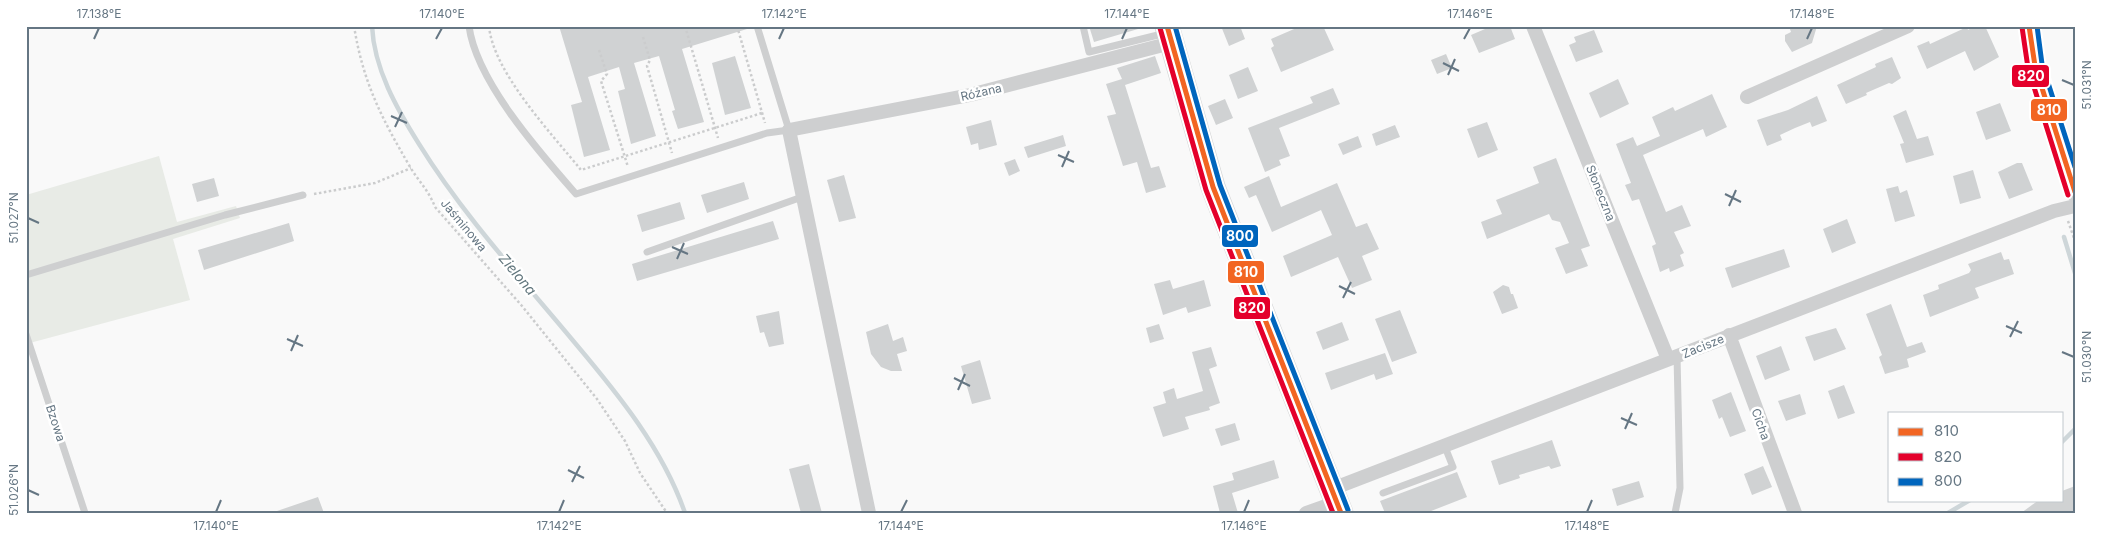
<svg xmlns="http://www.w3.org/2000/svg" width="2101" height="539" viewBox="0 0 2101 539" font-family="Inter,sans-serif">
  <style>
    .green { fill: #e8ebe6 }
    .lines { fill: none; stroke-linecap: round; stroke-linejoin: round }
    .stream { stroke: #ced6d9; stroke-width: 4.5 }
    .building { fill: #d0d2d3 }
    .primary-casing { stroke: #d5d6d7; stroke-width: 25 }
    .path { stroke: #cbcccd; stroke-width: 2.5; stroke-dasharray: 2.5 2.5; stroke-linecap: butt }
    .service { stroke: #cecfd0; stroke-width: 7 }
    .minor { stroke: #cecfd0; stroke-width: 14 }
    .tertiary { stroke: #cecfd0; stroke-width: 18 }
    .primary { stroke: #e1e2e2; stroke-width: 22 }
    .bus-1-casing { stroke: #fff; stroke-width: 9 }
    .bus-2-casing { stroke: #fff; stroke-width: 9 }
    .bus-3-casing { stroke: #fff; stroke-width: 9 }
    .bus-1 { stroke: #f26522; stroke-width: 5 }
    .bus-2 { stroke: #e4002b; stroke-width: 5 }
    .bus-3 { stroke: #0065bd; stroke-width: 5 }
    .ticks { fill: none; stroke: #657683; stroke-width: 2 }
    .labels { text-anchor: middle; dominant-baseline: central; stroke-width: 5; stroke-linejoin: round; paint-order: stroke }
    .street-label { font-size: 12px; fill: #657683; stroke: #fff }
    .water-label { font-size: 14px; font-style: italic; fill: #60757c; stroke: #fff }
    .line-badge { stroke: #fff; stroke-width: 2 }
    .badge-label { font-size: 14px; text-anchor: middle; font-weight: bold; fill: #fff }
    .neatline { fill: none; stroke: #657683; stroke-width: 2 }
    .ticks-label { font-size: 12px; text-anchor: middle; fill: #657683 }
  </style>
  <rect width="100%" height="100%" fill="#f9f9f9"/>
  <path class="green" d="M159 156 177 222 236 206 240 218 173 239 190 300 26 344V195Z"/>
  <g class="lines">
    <path class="stream" d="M372 26C374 69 397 109 419 144 463 215 521 278 575 343 618 394 663 449 685 513
      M2064 237 2075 273
      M2062 442 2075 429
      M1948 513 1970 500"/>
  </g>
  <path class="building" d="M559 26H747V29L682 49 704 122 678 129 672 111 675 110 659 56 634 63 656 136 631 144 618 91 625 89 619 67 588 77 610 150 584 157 571 105 582 102Z
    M1089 26H1138V29L1094 42Z
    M1221 26H1240L1245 39 1229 46Z
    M1301 26H1323L1334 50 1281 72 1271 48 1274 46 1271 39Z
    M1492 26H1510L1515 39 1479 53 1471 35Z
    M1789 26H1817L1812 43 1792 52 1785 41V35L1791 32Z
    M1975 26H1985L1999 57 1974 71 1965 51 1927 69 1917 46 1929 41 1930 44 1967 27 1968 30Z
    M1594 30 1603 52 1576 62 1569 45 1576 42 1574 37Z
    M1446 54 1452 68 1437 74 1431 60Z
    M735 56 751 108 725 115 712 63Z
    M1155 56 1161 73 1125 85 1151 168 1159 166 1166 187 1146 193 1137 162 1123 166 1107 116 1116 114 1106 84 1122 79 1117 68Z
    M1892 57 1901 78 1892 84 1889 83 1866 93 1867 95 1846 104 1837 85 1876 67 1875 64Z
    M1248 67 1258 91 1238 99 1229 75Z
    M1618 79 1629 104 1600 118 1589 93Z
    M1333 88 1340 104 1279 128 1290 156 1279 160 1281 165 1265 172 1248 128 1313 103 1310 97Z
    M1712 94 1727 127 1706 137 1703 129 1643 155 1666 212 1682 205 1691 226 1674 232 1684 253 1680 255 1684 266 1670 272 1669 268 1660 272 1652 246 1656 244 1639 199 1632 201 1625 185 1631 183 1616 144 1633 137 1637 146 1660 136 1652 117 1673 107 1675 111Z
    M1817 96 1827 121 1812 127 1810 122 1795 128 1780 135 1782 140 1767 146 1757 120 1788 110Z
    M1225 99 1233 118 1216 125 1208 106Z
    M2000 103 2011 131 1986 140 1976 112Z
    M1906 110 1917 139 1928 136 1934 155 1906 163 1900 144 1904 143 1893 116Z
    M991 120 997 145 979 150 978 143 971 145 966 127Z
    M1487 122 1498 150 1478 158 1467 129Z
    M1395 125 1400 137 1376 146 1372 134Z
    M1063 135 1066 146 1028 158 1024 147Z
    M1358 136 1362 147 1343 155 1338 144Z
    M1556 158 1590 246 1581 249 1588 266 1566 274 1555 248 1569 243 1560 222 1552 220 1549 214 1487 239 1481 222 1502 214 1496 200 1539 183 1533 167Z
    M1015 159 1020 171 1009 176 1004 163Z
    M2017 163H2022L2033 190 2009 199 1998 172Z
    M1973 170 1981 198 1960 204 1953 176Z
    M844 175 856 218 839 222 827 180Z
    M1269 176 1281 207 1337 183 1356 227 1367 223 1379 249 1362 256 1372 280 1352 288 1338 257 1291 277 1283 256 1332 235 1321 210 1272 232 1256 195 1249 198 1244 187Z
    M214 178 219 196 197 202 192 184Z
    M744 182 749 199 707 213 701 195Z
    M1898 186 1900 193 1907 190 1915 216 1895 222 1886 189Z
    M680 202 685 219 642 232 637 215Z
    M1847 219 1856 243 1832 253 1823 229Z
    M773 221 779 239 637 281 632 264Z
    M289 223 294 241 204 270 198 250Z
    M1784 249 1790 267 1732 288 1725 268Z
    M2001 252 2004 260 2009 259 2014 274 1975 288 1979 298 1930 317 1923 295 1939 289 1938 285 1969 273 1971 270 1968 264Z
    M1170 280 1173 289 1204 280 1211 306 1188 313 1186 307 1163 315 1154 284Z
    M1503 285 1509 287 1511 294H1513L1518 308 1502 314 1493 292Z
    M1891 304 1907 347 1922 342 1926 352 1907 359 1909 367 1885 374 1879 357 1882 355 1866 314Z
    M1400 310 1417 353 1392 362 1375 319Z
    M779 311 784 344 769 347 764 332 760 333 756 316Z
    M1342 322 1349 340 1323 350 1316 332Z
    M888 324 893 341 903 337 907 351 897 354 902 371H891L881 367 871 354 866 332Z
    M1159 324 1164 339 1150 343 1146 328Z
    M1836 328 1846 349 1814 361 1805 337Z
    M1781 346 1790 370 1765 380 1756 356Z
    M1211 347 1217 366 1209 369 1220 403 1209 407 1210 410 1185 417 1189 429 1163 437 1153 407 1166 403 1163 392 1174 388 1177 399 1203 391 1192 352Z
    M1385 353 1393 374 1376 380 1374 374 1331 390 1325 373Z
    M980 360 991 399 972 404 961 366Z
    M1844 385 1855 413 1838 419 1828 391Z
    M1731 392 1746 431 1730 437 1722 417 1719 419 1712 400Z
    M1800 394 1806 414 1786 421 1778 401Z
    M1235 423 1240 440 1221 446 1215 429Z
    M1552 440 1561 466 1551 469 1549 466 1519 475 1520 478 1499 485 1491 461Z
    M1274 460 1279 478 1232 493 1238 513H1220L1213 486 1234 480 1232 473Z
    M809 464 816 491 822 513H801L789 469Z
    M1763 466 1772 487 1752 495 1744 474Z
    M1457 472 1467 497 1426 513H1385L1380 501Z
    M1639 481 1644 497 1617 506 1612 489Z
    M2075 486V513H2021L2039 500H2062V491Z
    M318 497 324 513H278L277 511Z"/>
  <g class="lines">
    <g class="primary-casing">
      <path id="primary" d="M1167 26 1213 187 1341 513"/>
    </g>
    <path class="path" d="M354 26C363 82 381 117 409 165 418 181 428 189 435 207L522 306 597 399 625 441 640 473 667 513
      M489 26C493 72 552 134 581 170L762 113
      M685 26 718 138
      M737 26 765 123
      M643 37 650 60 647 66 672 153
      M599 50 607 74 601 81 628 167
      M314 194 375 183 411 168
      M2068 221 2075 241"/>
    <path class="service" d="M469 26C476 81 540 153 576 194L767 133 789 130 757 26
      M1083 26 1089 52 1166 33
      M647 252 802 197
      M26 275 225 215 303 195
      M26 334 85 513
      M1383 493 1453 467 1445 447
      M1675 513 1680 488 1677 356"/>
    <path class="minor" d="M1533 26 1668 359
      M1747 97 1908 26
      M1729 335 1795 513
      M1332 489C1573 398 1813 303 2054 211L2075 206
      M869 513 789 130 970 95 1171 43
      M1306 513 1337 502"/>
    <path class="tertiary" d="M2029 26 2035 66 2075 193"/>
    <use href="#primary" class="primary"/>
    <g class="bus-1-casing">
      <path id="bus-1" d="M1167 26 1213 187 1341 513
        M2029 26 2035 66 2075 192"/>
    </g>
    <g class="bus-2-casing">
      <path id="bus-2" d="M2022 27 2028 68 2068 195
        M1160 28 1206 190 1333 513"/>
    </g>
    <g class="bus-3-casing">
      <path id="bus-3" d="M1175 26 1220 185 1348 510
        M2037 26 2042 64 2075 167"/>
    </g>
    <use href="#bus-1" class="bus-1"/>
    <use href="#bus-2" class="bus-2"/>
    <use href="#bus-3" class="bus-3"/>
  </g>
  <path class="ticks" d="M94 39 99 28M436 39 442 28M779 39 784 28M1122 39 1127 28M1464 39 1470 28M1807 39 1812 28M1443 63 1459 71M1448 75 1455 59M2062 80 2074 85M391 116 407 123M395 127 402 112M1058 155 1074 162M1062 167 1069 151M1725 194 1741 202M1729 206 1736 190M28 218 39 223M672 247 688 254M677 259 684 243M1339 286 1355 294M1343 298 1351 282M2006 326 2022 333M2010 337 2018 321M287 339 303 346M291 351 298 335M2062 352 2074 357M954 378 970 386M958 390 965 374M1621 418 1637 425M1625 429 1632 413M568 470 584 478M572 482 580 466M28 490 39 495M216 512 221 500M559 512 564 500M901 512 907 500M1244 512 1249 500M1587 512 1592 500"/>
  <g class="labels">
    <g class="street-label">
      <text transform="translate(981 92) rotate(-13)">Różana</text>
      <text transform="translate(1601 193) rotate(68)">Słoneczna</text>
      <text transform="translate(464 225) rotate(50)">Jaśminowa</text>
      <text transform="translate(1703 346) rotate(-22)">Zacisze</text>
      <text transform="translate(56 423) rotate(72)">Bzowa</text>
      <text transform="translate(1761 424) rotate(70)">Cicha</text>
    </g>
    <g class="water-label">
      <text transform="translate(518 274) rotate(50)">Zielona</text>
    </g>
  </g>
  <g class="line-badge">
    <rect x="2011" y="64" width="39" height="24" rx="5" fill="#e4002b"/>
    <rect x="2030" y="98" width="38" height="24" rx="5" fill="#f26522"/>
    <rect x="1221" y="224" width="38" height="24" rx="5" fill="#0065bd"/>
    <rect x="1227" y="260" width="38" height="24" rx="5" fill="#f26522"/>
    <rect x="1233" y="296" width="38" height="24" rx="5" fill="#e4002b"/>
  </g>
  <g class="badge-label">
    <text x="2031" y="81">820</text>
    <text x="2049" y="115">810</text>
    <text x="1240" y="241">800</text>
    <text x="1246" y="277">810</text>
    <text x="1252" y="313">820</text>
  </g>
  <rect width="2101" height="539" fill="none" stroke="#ffffff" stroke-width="55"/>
  <rect x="1888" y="412" width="175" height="90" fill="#ffffff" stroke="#c1c8cd"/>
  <rect x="1898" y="428" width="25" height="8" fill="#f26522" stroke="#c1c8cd"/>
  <text x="1934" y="436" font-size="15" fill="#657683">810</text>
  <rect x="1898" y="453" width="25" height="8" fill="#e4002b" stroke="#c1c8cd"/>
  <text x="1934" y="462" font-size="15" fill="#657683">820</text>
  <rect x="1898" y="478" width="25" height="8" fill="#0065bd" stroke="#c1c8cd"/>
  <text x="1934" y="486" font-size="15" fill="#657683">800</text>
  <rect x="28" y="28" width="2046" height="484" class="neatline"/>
  <g class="ticks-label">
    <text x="99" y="18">17.138°E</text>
    <text x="442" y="18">17.140°E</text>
    <text x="784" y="18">17.142°E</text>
    <text x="1127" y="18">17.144°E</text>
    <text x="1470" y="18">17.146°E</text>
    <text x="1812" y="18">17.148°E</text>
    <text transform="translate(2087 85) rotate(-90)" y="4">51.031°N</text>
    <text transform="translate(14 218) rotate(-90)" y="4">51.027°N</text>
    <text transform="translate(2087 357) rotate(-90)" y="4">51.030°N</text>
    <text transform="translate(14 490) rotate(-90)" y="4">51.026°N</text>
    <text x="216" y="530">17.140°E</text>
    <text x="559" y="530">17.142°E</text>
    <text x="901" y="530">17.144°E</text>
    <text x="1244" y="530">17.146°E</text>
    <text x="1587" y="530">17.148°E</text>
  </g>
</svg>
